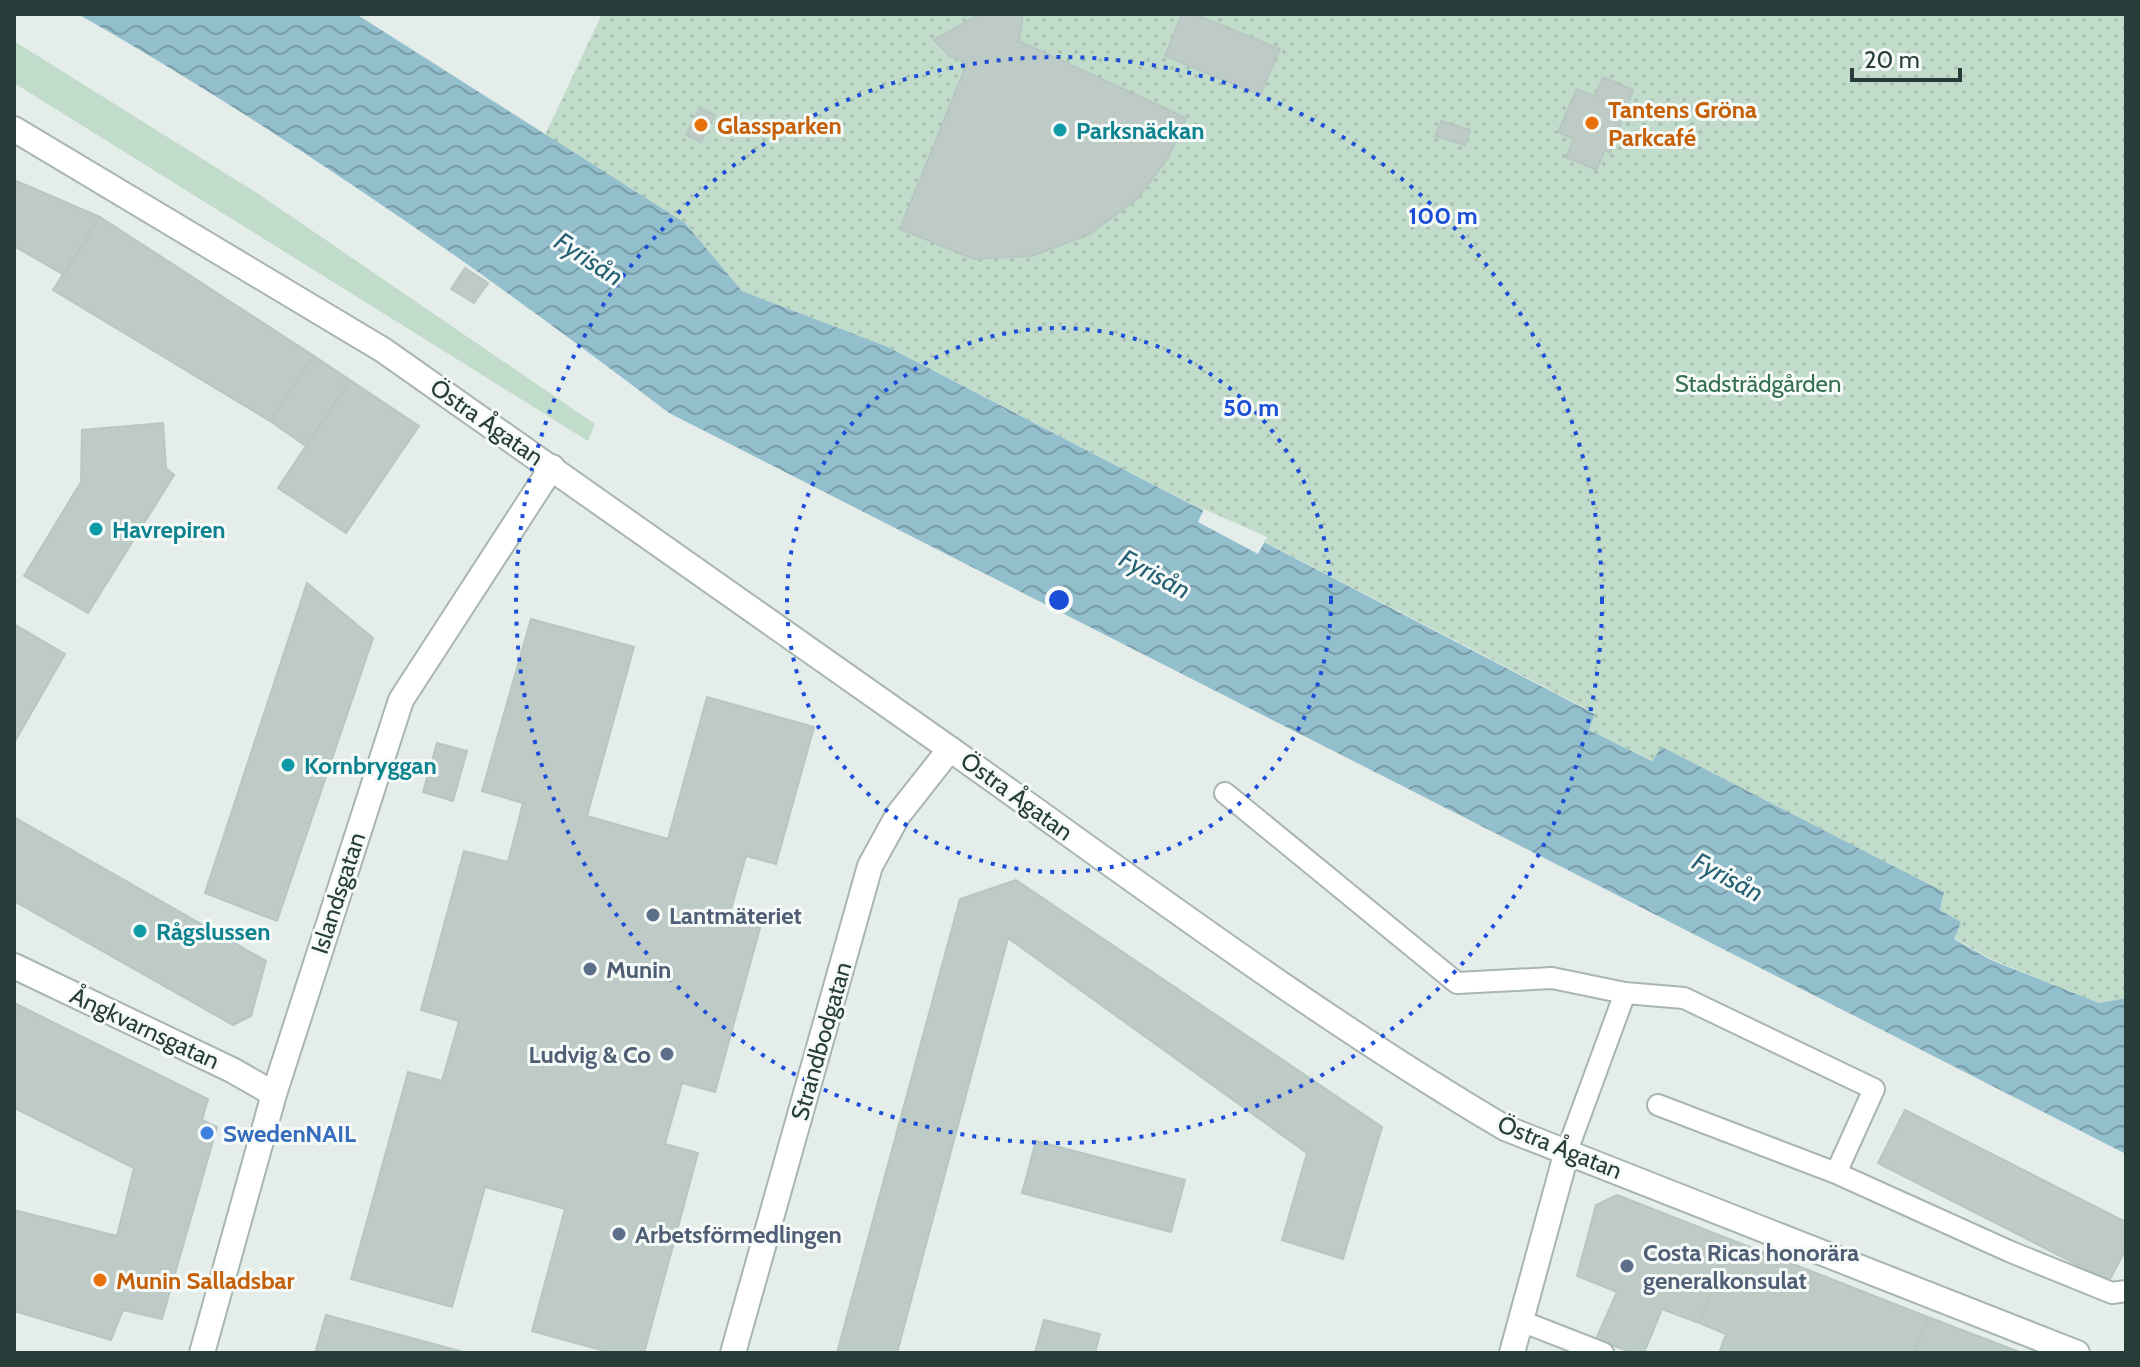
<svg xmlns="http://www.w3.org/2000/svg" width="2140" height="1367" viewBox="0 0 2140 1367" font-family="Cabin,sans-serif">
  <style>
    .grass { fill: #c1dcca }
    .park { fill: url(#park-dots) }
    .water { fill: url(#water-waves) }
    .pier { fill: #e5edea }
    .building { fill: #becac6; stroke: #b8c6c2; stroke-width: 2 }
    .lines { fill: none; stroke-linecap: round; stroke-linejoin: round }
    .service-casing { stroke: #a8b5b1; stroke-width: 24 }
    .minor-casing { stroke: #a8b5b1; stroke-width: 28 }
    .tertiary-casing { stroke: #a8b5b1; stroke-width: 28 }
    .service { stroke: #fff; stroke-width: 20 }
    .minor { stroke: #fff; stroke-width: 24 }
    .tertiary { stroke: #fff; stroke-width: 24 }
    .ring { fill: none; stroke: #1d4ed8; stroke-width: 4; stroke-dasharray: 4 8 }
    .food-dot { fill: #e8710a; stroke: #f6faf8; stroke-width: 3 }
    .culture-dot { fill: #0f9aa8; stroke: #f6faf8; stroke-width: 3 }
    .service-dot { fill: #5c6f8a; stroke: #f6faf8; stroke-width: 3 }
    .shop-dot { fill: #3f7fe0; stroke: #f6faf8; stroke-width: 3 }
    .labels { text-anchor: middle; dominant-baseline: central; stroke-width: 6; stroke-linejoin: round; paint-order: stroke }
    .food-label { font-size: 24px; font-weight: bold; fill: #c56008; stroke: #f6faf8; text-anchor: start }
    .culture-label { font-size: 24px; font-weight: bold; fill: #0d838f; stroke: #f6faf8; text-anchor: start }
    .park-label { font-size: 24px; fill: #347051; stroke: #f6faf8 }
    .street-label { font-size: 24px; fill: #263d39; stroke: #f6faf8 }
    .service-label { font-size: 24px; font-weight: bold; fill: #4e5e75; stroke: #f6faf8; text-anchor: start }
    .shop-label { font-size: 24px; font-weight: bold; fill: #366cbe; stroke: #f6faf8; text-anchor: start }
    .water-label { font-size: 26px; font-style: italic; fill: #256074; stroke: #f6faf8 }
    .centre { fill: #1d4ed8; stroke: #f6faf8; stroke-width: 4 }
    .ring-label { font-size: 24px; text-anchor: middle; font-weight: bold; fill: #1d4ed8; stroke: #f6faf8; stroke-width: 6; stroke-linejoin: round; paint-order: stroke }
  </style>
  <defs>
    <pattern id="park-dots" width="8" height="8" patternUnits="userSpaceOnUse" patternTransform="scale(2)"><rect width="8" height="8" fill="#c1dcca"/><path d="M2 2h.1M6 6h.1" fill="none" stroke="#a6beae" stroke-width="1.8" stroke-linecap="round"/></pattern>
    <pattern id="water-waves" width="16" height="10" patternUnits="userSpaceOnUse" patternTransform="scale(2)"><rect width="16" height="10" fill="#93becc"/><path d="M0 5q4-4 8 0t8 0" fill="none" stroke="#789ca7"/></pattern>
  </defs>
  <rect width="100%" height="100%" fill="#e5edea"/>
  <path class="grass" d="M14 41 260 195 595 424 588 441 14 83Z"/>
  <path class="park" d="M602 14H2126V998L2099 1003 1991 959 1954 938 1940 910 1944 892 1663 748 1653 761 1589 730 1595 713 888 347 742 291 685 223 545 135Z"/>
  <path class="water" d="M78 14H356L685 223 742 291 888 347 1595 714 1589 730 1652 761 1662 747 1944 892 1940 910 1961 922 1954 939 1991 960 2099 1003 2126 998V1154L669 413C480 269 285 132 78 14Z"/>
  <path class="pier" d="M1204 509 1267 537 1258 554 1198 522Z"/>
  <path class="building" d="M980 14H1023L1019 41 1186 118 1168 158 1137 199 1089 234 1032 256 974 259 900 229 967 63 950 56 934 40Z
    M1182 14H1194L1280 49 1260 95 1165 56Z
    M1603 77 1633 90 1610 153 1605 150 1596 170 1566 157 1574 139 1558 132 1577 89 1595 96Z
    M700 108 715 115 701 142 686 135Z
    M1441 121 1470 130 1465 145 1435 136Z
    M14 180 100 217 64 275 14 246Z
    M100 217 314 356 270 421 53 290Z
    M465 268 488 283 474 303 451 289Z
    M314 356 350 380 306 446 270 421Z
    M350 380 419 426 346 533 278 488Z
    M163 423 166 468 174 475 88 613 24 576 81 482 82 430Z
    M307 583 373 638 277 921 205 893Z
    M531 619 634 647 587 816 668 839 707 697 814 727 776 864 746 856 728 920 760 928 715 1092 682 1083 665 1144 698 1153 644 1353H612L532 1331 565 1209 485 1187 452 1307 351 1279 408 1072 442 1081 459 1021 421 1010 464 851 508 862 523 803 482 791Z
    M14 624 65 654 14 743Z
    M437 743 467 751 453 801 423 792Z
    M14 817 266 961 251 1016 233 1025 14 901Z
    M1016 880 1382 1127 1343 1259 1282 1240 1307 1153 1008 938 897 1353H837L960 899Z
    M14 1003 208 1099 202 1120 217 1127 162 1319 123 1310 111 1340 14 1311V1210L117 1236 134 1168 14 1108Z
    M1905 1110 2126 1222V1249L2109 1281 1878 1163Z
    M1036 1141 1185 1180 1171 1232 1022 1193Z
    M1617 1195 1732 1240 1699 1323 1662 1309 1644 1353H1633L1596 1339 1617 1292 1577 1276 1596 1205Z
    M1732 1240 1928 1317 1914 1353H1719L1726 1334 1699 1323Z
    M326 1315 467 1353H315Z
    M1928 1317 2022 1353H1914Z
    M1044 1320 1100 1334 1095 1353H1035Z"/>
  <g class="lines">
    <g class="service-casing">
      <path id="service" d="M1225 793 1457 983 1552 978 1625 993 1684 998 1874 1089 1836 1173 2011 1252 2112 1293 2126 1291
        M1658 1105 1836 1173
        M1567 1151 1625 993
        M1521 1321 1603 1353"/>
    </g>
    <g class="minor-casing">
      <path id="minor" d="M950 749C1132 878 1312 1014 1505 1128L2077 1353
        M14 966 232 1070 274 1094
        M202 1353 274 1094 401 700 552 467
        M1512 1353 1567 1151"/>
    </g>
    <g class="tertiary-casing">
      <path id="tertiary" d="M14 129 383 350 950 749 898 815 870 866 733 1353"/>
    </g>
    <use href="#service" class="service"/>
    <use href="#minor" class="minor"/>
    <use href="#tertiary" class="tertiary"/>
  </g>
  <g class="ring">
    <circle cx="1059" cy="600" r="272"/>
    <circle cx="1059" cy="600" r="543"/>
  </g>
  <g class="food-dot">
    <circle cx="1592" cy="123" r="8"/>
    <circle cx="701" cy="125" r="8"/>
    <circle cx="100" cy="1280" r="8"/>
  </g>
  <g class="culture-dot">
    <circle cx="1060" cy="130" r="8"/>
    <circle cx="96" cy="529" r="8"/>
    <circle cx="288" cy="765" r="8"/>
    <circle cx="140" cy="931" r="8"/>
  </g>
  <g class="service-dot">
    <circle cx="653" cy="915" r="8"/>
    <circle cx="590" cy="969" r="8"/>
    <circle cx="667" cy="1054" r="8"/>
    <circle cx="619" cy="1234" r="8"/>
    <circle cx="1627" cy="1266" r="8"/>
  </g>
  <circle class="shop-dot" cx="207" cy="1133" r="8"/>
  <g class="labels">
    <g class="food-label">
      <text x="1608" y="109">Tantens Gröna<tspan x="1608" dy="28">Parkcafé</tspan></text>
      <text x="717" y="125">Glassparken</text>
      <text x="116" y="1280">Munin Salladsbar</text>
    </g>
    <g class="culture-label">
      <text x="1076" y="130">Parksnäckan</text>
      <text x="112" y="529">Havrepiren</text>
      <text x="304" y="765">Kornbryggan</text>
      <text x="156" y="931">Rågslussen</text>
    </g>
    <g class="park-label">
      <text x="1758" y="383">Stadsträdgården</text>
    </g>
    <g class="street-label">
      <text transform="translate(487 422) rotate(35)">Östra Ågatan</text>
      <text transform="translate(1017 796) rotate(36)">Östra Ågatan</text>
      <text transform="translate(338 893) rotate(-72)">Islandsgatan</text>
      <text transform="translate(145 1028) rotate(25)">Ångkvarnsgatan</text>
      <text transform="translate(821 1041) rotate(-74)">Strandbodgatan</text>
      <text transform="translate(1560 1147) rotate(22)">Östra Ågatan</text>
    </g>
    <g class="service-label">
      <text x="669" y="915">Lantmäteriet</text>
      <text x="606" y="969">Munin</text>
      <text x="651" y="1054" text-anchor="end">Ludvig &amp; Co</text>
      <text x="635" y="1234">Arbetsförmedlingen</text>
      <text x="1643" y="1252">Costa Ricas honorära<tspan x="1643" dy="28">generalkonsulat</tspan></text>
    </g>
    <g class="shop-label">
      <text x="223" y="1133">SwedenNAIL</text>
    </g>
    <g class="water-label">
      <text transform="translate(589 259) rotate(33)">Fyrisån</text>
      <text transform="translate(1155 574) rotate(28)">Fyrisån</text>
      <text transform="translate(1728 877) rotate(28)">Fyrisån</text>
    </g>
  </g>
  <circle cx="1059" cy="600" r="12" class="centre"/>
  <g class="ring-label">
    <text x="1443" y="224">100 m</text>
    <text x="1251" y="416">50 m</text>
  </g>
  <rect width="2140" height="1367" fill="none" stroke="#263d39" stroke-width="32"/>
  <path d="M1852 68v12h108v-12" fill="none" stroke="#263d39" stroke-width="4"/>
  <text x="1864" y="68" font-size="24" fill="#263d39" stroke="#f6faf8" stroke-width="6" paint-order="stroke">20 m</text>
</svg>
